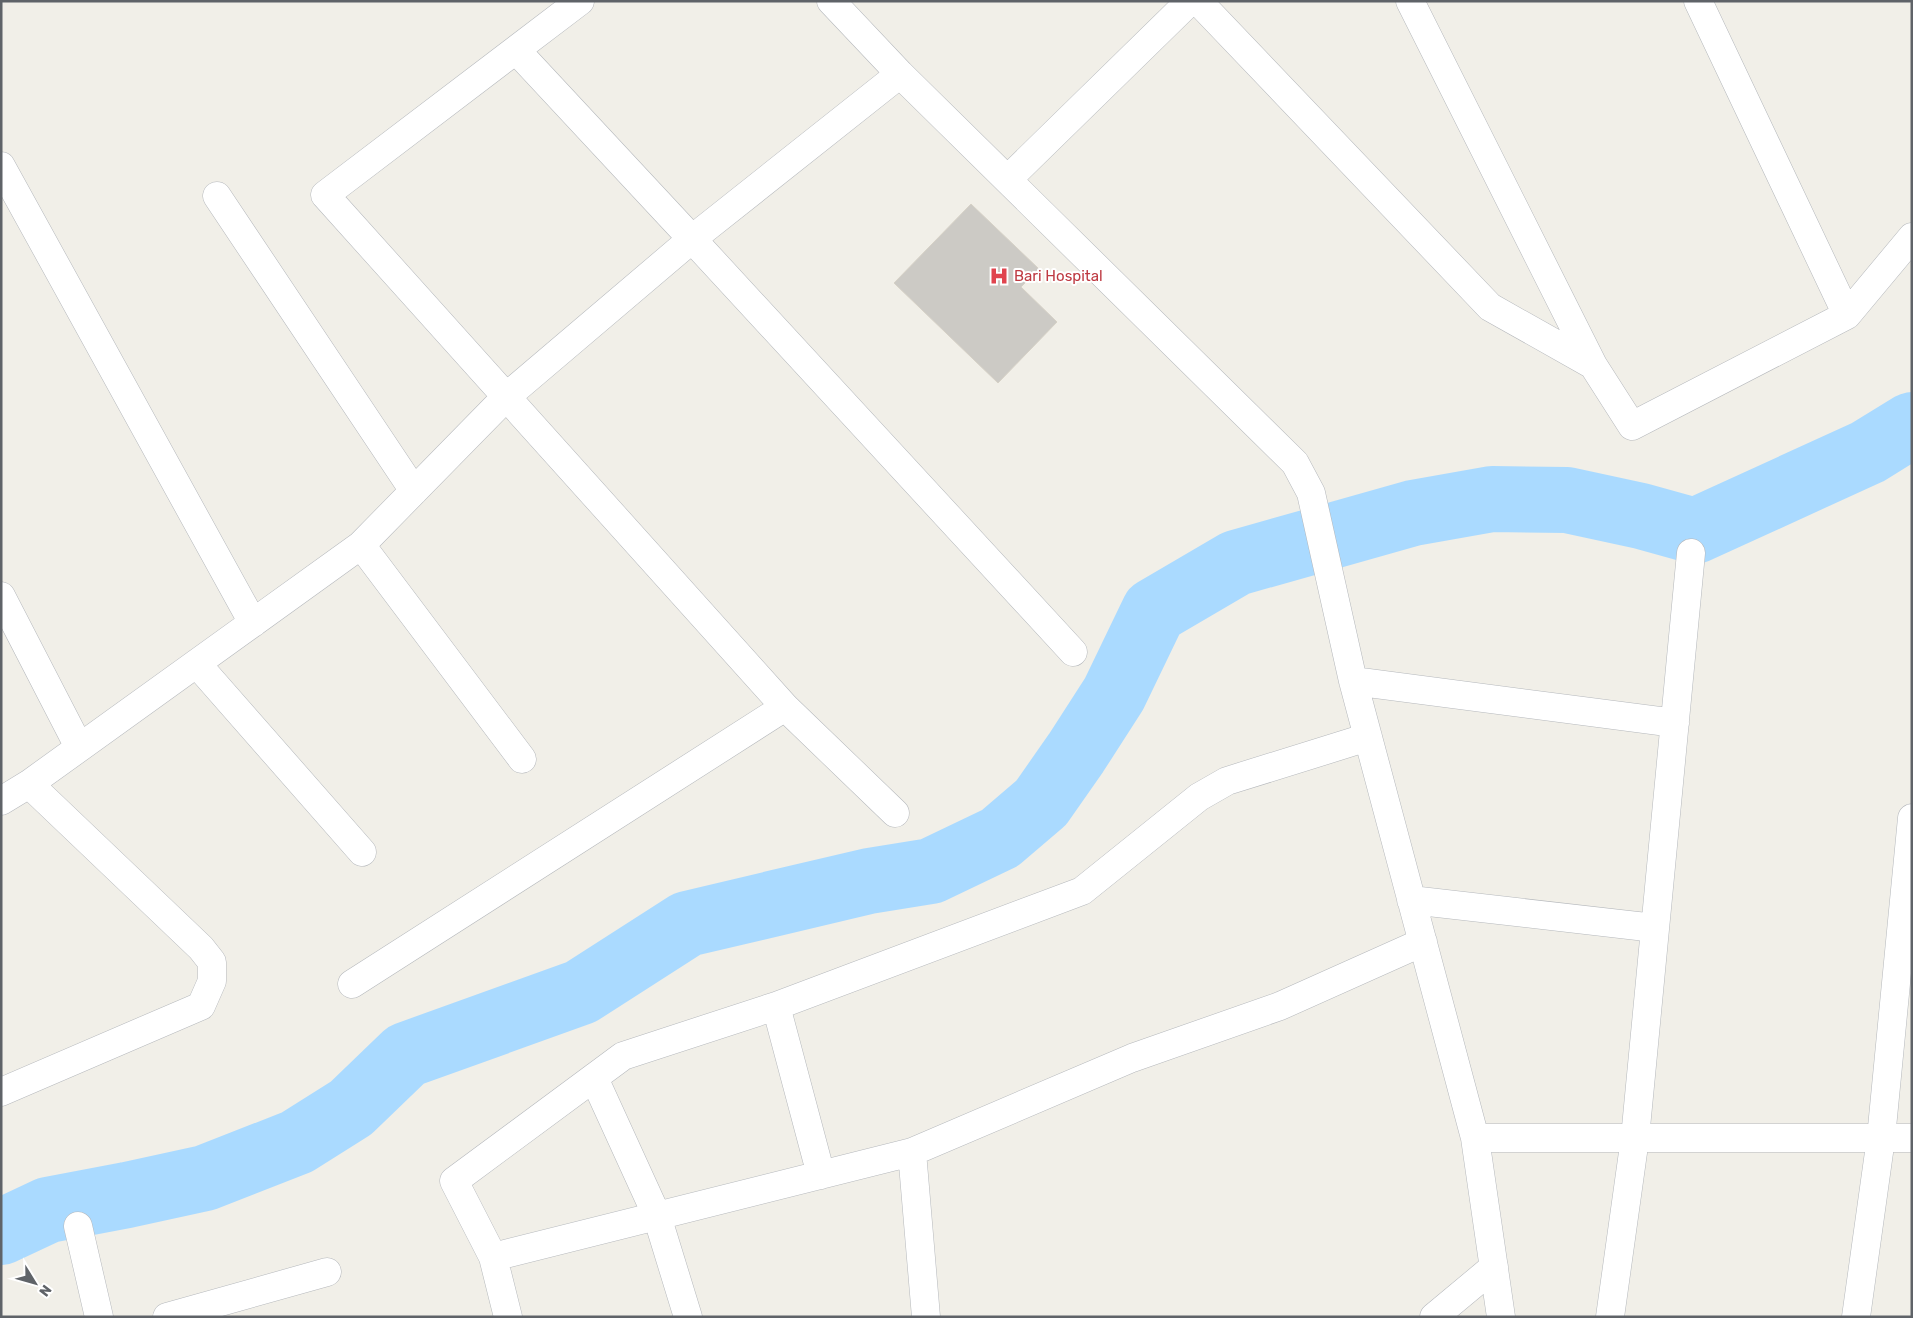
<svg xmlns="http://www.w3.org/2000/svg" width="1913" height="1318" viewBox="0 0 1913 1318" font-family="Rubik,sans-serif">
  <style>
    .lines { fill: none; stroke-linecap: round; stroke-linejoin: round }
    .river { stroke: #aadaff; stroke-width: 66 }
    .building { fill: #cccac5; stroke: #d6d1c6 }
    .minor-casing { stroke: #b5b8bc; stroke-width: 29 }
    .minor { stroke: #fff; stroke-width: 28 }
    .labels { text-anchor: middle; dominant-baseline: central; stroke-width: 4; stroke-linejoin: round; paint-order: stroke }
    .health-label { font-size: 15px; fill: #be3a42; stroke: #fff; text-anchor: start }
  </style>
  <rect width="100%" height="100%" fill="#f1efe8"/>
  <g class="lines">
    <path class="river" d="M1 1232 48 1210 127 1195 205 1178 297 1142 351 1108 406 1055 581 992 687 924 869 881 931 871 1000 838 1041 803 1076 753 1114 694 1154 611 1236 563 1413 513 1492 499 1567 500 1641 516 1695 531 1868 452 1912 425"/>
  </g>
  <path class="building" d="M971 204 1039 269 1021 287 1057 322 998 383 894 283Z"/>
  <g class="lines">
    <g class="minor-casing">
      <path id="minor" d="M580 1 325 195 785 707 895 813
        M831 1 900 74 1295 463 1311 493 1353 681 1475 1138 1501 1317
        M1198 1 1490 307 1593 365
        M1410 1 1593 365 1632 426 1847 315 1912 237
        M1698 1 1847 315
        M516 50 692 239 1073 652
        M1 166 253 623
        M1008 179 1190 1
        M217 196 414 491
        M361 545 522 759
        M1 596 79 747
        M197 664 362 852
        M1353 681 1675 723
        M1 801 29 784 361 545 506 397 692 239 900 74
        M1411 900 1655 928
        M352 984 785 707
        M776 1006 821 1175
        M594 1078 657 1216 688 1317
        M1 1092 201 1006 212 981V962L201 948 29 784
        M1475 1138H1912
        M912 1152 926 1317
        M78 1226 99 1317
        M493 1257 912 1152 1132 1058 1280 1006 1423 942
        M167 1317 327 1272
        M508 1317 493 1257 454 1181 623 1056 776 1006 1082 891 1199 797 1227 781 1368 737
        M1434 1317 1494 1267
        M1610 1317 1635 1138 1691 553
        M1856 1317 1881 1138 1912 818"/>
    </g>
    <use href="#minor" class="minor"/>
  </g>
  <defs>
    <g id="hospital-bare" transform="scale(1.5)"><path d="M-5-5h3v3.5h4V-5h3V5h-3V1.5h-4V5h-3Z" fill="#e0444e" stroke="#fff" stroke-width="2.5" paint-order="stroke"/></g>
  </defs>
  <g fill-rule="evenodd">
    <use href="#hospital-bare" x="999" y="276"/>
  </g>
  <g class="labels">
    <g class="health-label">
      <text x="1014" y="276">Bari Hospital</text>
    </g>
  </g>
  <rect width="1913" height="1318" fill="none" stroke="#5f6368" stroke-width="5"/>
  <g transform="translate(35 1283) rotate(127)" stroke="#ffffff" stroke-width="4" paint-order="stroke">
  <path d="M0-4L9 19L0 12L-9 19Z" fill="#5f6368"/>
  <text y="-8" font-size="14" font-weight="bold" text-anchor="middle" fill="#5f6368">N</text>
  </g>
</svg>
